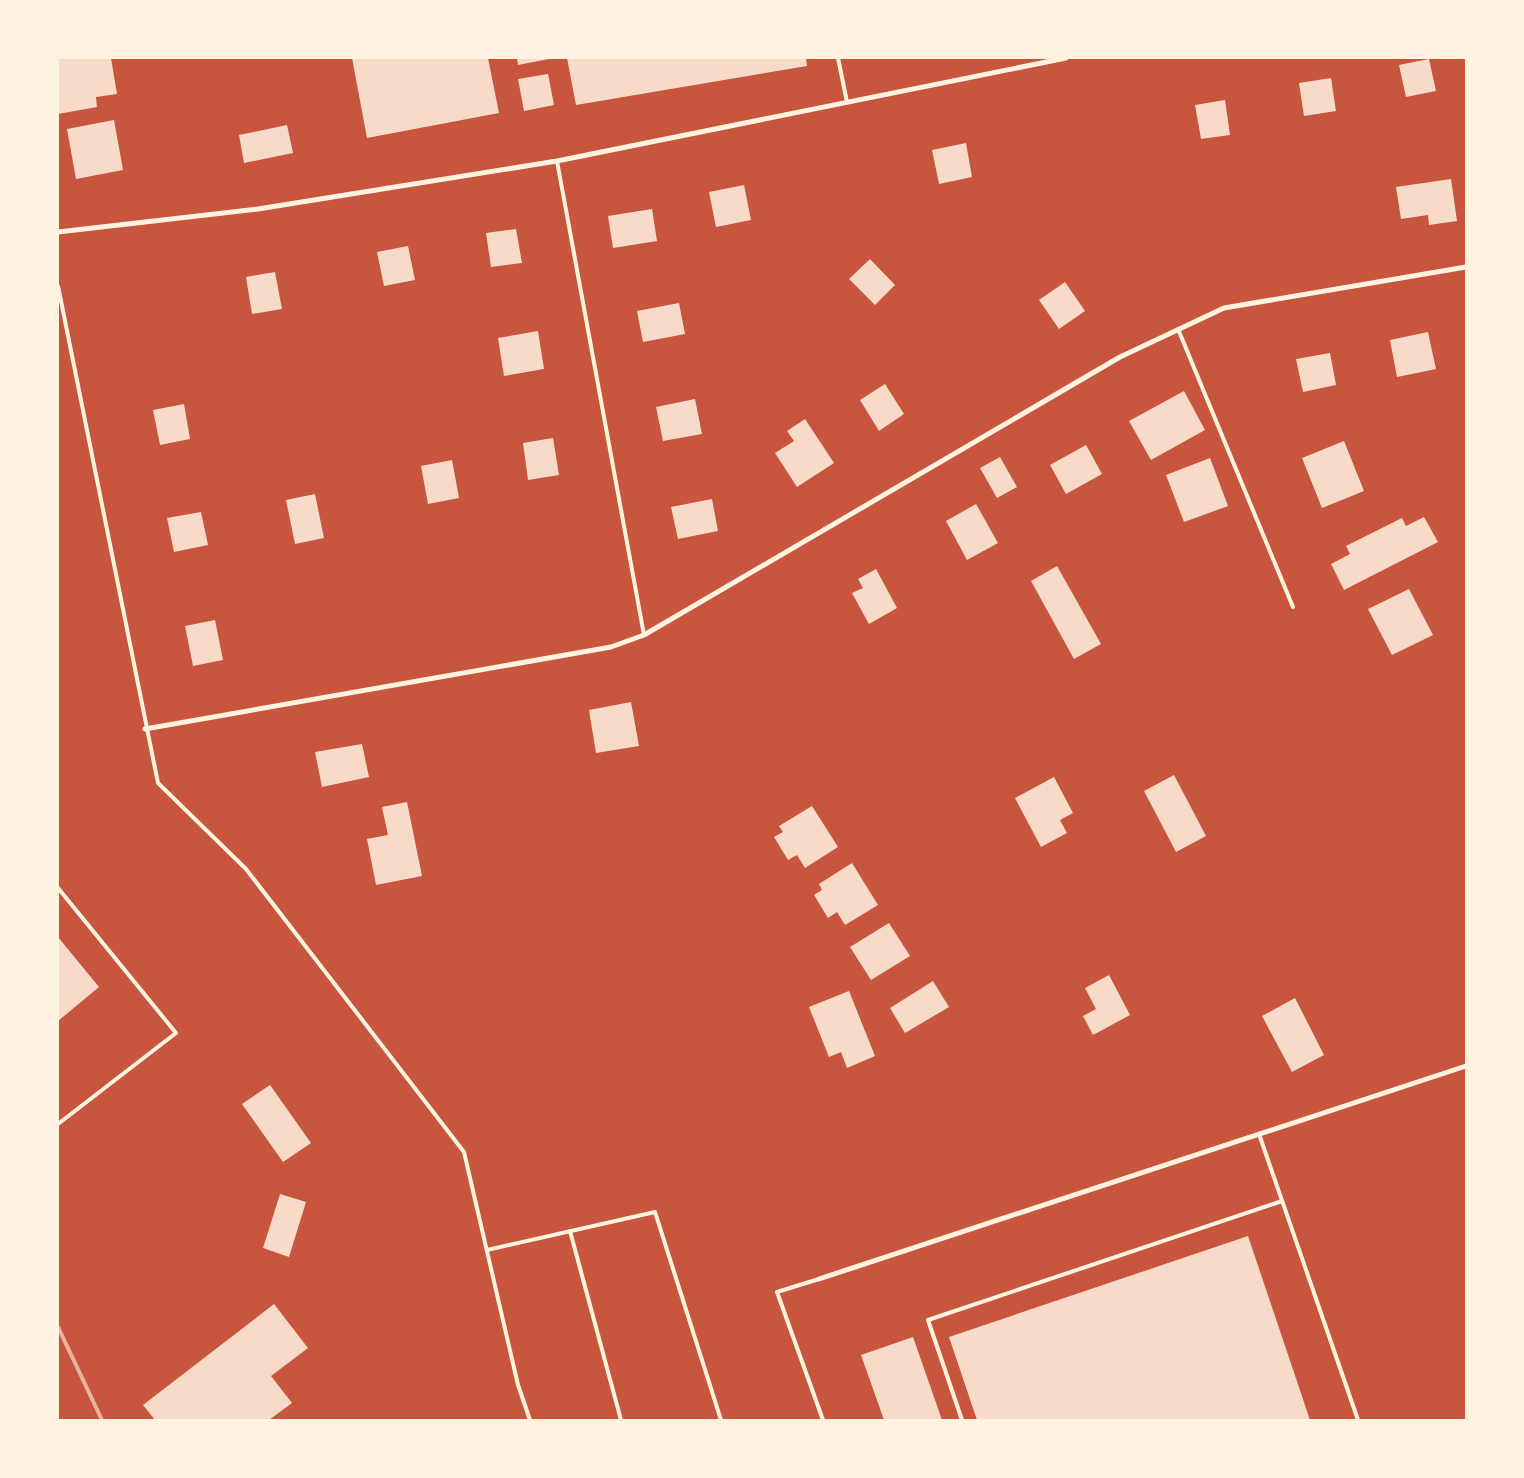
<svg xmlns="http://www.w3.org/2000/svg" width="1524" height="1478" viewBox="0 0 1524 1478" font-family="'PT Sans Narrow',sans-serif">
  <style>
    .building { fill: #f7dbc8 }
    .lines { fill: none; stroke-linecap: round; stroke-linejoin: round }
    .service { stroke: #fff3e0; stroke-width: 4 }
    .minor { stroke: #fff3e0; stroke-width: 5 }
    .rail { stroke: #e9b49f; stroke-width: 4 }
  </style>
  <rect width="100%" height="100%" fill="#c8553d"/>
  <path class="building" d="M58 58H111L117 94 96 97 97 107 58 114Z
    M352 58H488L499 113 367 138Z
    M517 58H554L518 65Z
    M567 58H806L807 66 576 105Z
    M1429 59 1436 91 1406 97 1399 65Z
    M548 74 554 105 524 111 518 79Z
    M1331 78 1336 111 1304 116 1299 83Z
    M1225 100 1230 135 1201 139 1195 105Z
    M114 120 123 170 76 179 67 129Z
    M287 125 293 153 244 163 239 135Z
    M966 143 972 177 939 184 932 150Z
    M1451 179 1457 221 1429 225 1428 215 1401 219 1396 187Z
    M744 185 751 220 716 227 709 192Z
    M652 209 657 241 613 248 608 216Z
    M516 229 522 263 491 267 486 233Z
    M408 246 415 280 384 286 377 252Z
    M870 259 895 285 875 305 849 279Z
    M275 272 282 309 252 314 246 277Z
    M1065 282 1085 311 1059 329 1039 300Z
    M679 303 685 334 643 342 637 311Z
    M538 331 544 369 504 376 498 338Z
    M1428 332 1436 369 1397 377 1390 340Z
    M1330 353 1336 385 1303 392 1296 359Z
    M885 384 904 414 879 431 860 400Z
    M1184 391 1205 430 1151 460 1129 421Z
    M695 399 702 434 663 441 656 407Z
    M184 404 190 439 160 445 153 410Z
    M805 419 834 463 797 487 775 453 794 441 787 431Z
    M553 438 559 475 528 480 523 443Z
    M1344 441 1364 491 1322 508 1302 458Z
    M1086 445 1102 474 1066 494 1050 465Z
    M1000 457 1017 487 997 498 980 468Z
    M1210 458 1228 506 1184 522 1166 475Z
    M452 460 459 498 428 504 421 466Z
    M315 494 324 538 295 544 286 500Z
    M712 499 718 531 678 539 671 507Z
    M976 504 998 543 967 560 946 521Z
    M201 512 208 545 174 552 167 518Z
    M1424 517 1438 542 1344 590 1331 564 1350 554 1346 546 1402 518 1406 526Z
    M1057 566 1101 644 1074 659 1031 581Z
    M876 569 897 608 869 624 852 593 863 588 858 579Z
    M1409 589 1433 635 1392 655 1368 609Z
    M215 620 223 660 193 666 185 626Z
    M631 702 639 746 596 753 589 710Z
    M362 744 369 777 322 787 315 752Z
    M1174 775 1206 836 1176 852 1144 791Z
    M1054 777 1073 813 1060 820 1067 833 1041 847 1015 798Z
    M407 802 422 876 376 885 367 839 388 835 382 807Z
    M812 806 838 847 805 868 797 855 788 860 774 837 783 832 779 826Z
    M852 863 878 905 845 925 837 912 828 918 814 895 822 890 819 884Z
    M889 923 910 956 871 980 850 947Z
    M58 937 99 987 58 1021Z
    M1109 975 1130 1015 1093 1035 1083 1016 1096 1009 1085 988Z
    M933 981 949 1007 905 1033 890 1008Z
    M849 991 875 1056 847 1068 841 1052 829 1057 809 1007Z
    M1295 998 1324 1055 1292 1072 1262 1016Z
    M270 1085 311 1143 283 1162 242 1104Z
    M280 1194 306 1202 289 1257 263 1248Z
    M1248 1236 1310 1420H977L949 1337Z
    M274 1304 308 1348 271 1376 292 1403 269 1420H155L143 1405Z
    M913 1337 942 1420H884L861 1355Z"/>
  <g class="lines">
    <path class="service" d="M838 58 847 102
      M557 161 644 635
      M58 286 158 783 246 869 464 1152 518 1385 530 1420
      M1178 329 1293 607
      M58 888 176 1033 58 1124
      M1259 1134 1358 1420
      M570 1231 621 1420
      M487 1250 655 1212 721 1420
      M819 1279 777 1292 823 1420
      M962 1420 928 1320 1282 1201"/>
    <path class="minor" d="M58 232 258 209 557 161 1066 58
      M145 729 611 647 644 635 1120 357 1224 308 1466 267
      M819 1279 1466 1066"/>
    <path class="rail" d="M58 1327 102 1420"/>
  </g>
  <rect width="1524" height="1478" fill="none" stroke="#fff3e0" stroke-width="118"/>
</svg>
